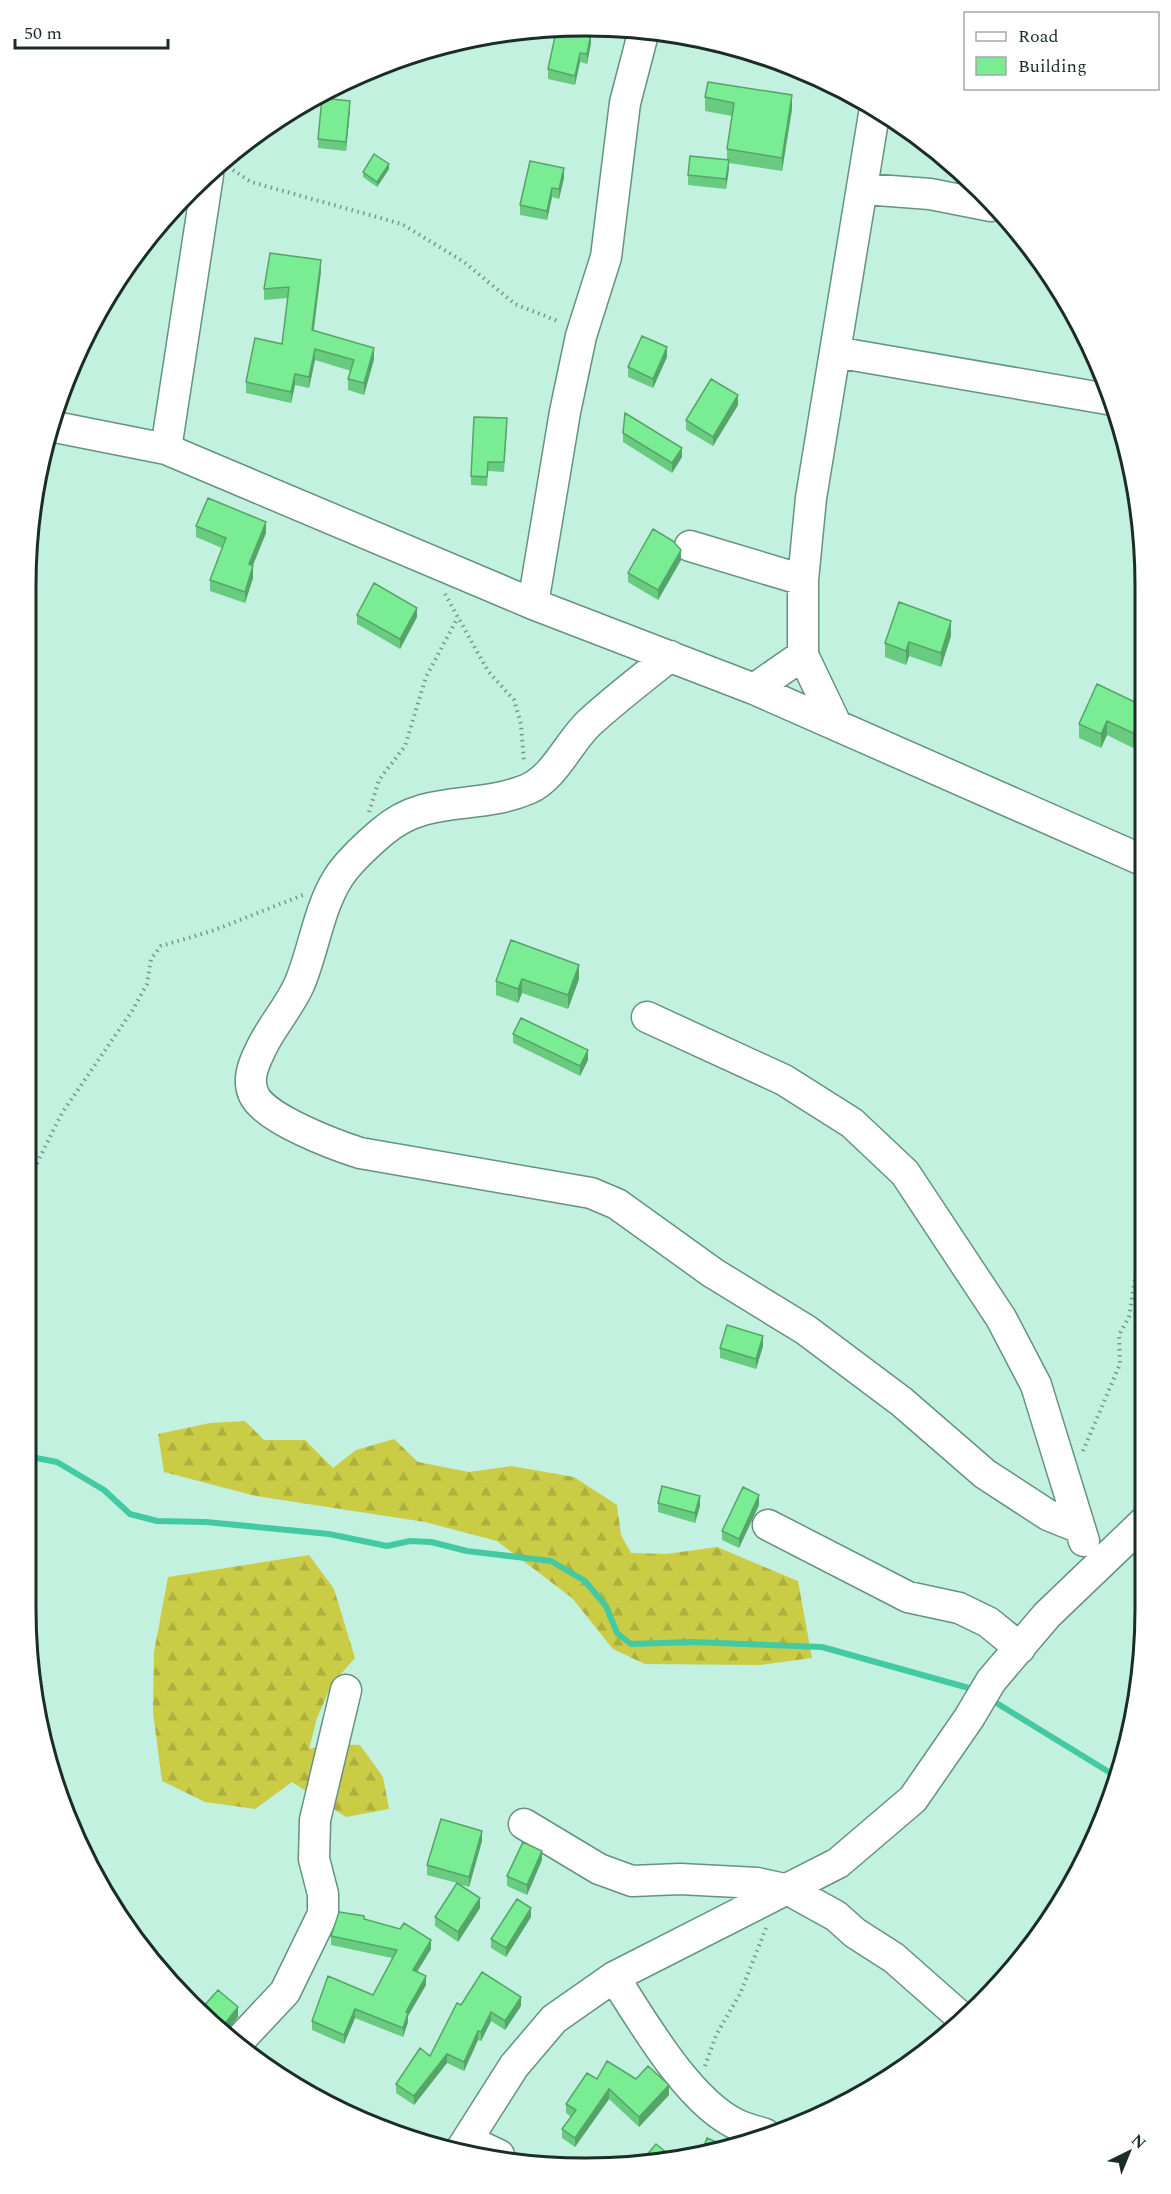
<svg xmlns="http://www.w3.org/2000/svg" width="1171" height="2194" viewBox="0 0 1171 2194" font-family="Spectral,serif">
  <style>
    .forest { fill: url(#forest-firs) }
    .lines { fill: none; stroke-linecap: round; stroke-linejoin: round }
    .stream { stroke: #44caa3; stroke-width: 6 }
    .minor-casing { stroke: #669281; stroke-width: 33 }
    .path { stroke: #76988b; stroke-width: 4; stroke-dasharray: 1.5 4.5; stroke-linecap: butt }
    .minor { stroke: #fff; stroke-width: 30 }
    .wall { fill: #68cb7f }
    .shaded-wall { fill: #55a568 }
    .building { fill: #79ec94; stroke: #55a568; stroke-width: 1.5 }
    .rim { fill: none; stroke: #1b2d27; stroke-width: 3 }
  </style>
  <defs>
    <pattern id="forest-firs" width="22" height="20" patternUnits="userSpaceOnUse" patternTransform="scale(1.5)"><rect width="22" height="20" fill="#cbcc46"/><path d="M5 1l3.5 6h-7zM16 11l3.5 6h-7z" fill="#aeb03d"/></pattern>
  </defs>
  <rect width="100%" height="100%" fill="#c2f1df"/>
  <path class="forest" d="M245 1421 264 1440H305L333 1468 356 1450 394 1439 418 1462 469 1472 511 1466 574 1477 617 1505 621 1535 631 1553 666 1554 717 1547 798 1581 812 1658 761 1665 645 1664 613 1649 572 1598 497 1541 425 1522 256 1496 164 1472 158 1434 210 1423Z
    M309 1555 334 1589 355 1658 332 1684 317 1718 309 1749 328 1744 360 1745 383 1777 389 1809 346 1817 292 1782 255 1809 205 1802 162 1781 153 1712 154 1652 168 1577Z"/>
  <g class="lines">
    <path class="stream" d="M26 1456 57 1462 104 1490 130 1514 157 1521 206 1522 329 1534 387 1546 410 1541 431 1542 467 1551 551 1561 585 1581 606 1606 617 1633 631 1644 691 1642 822 1647 976 1690
      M990 1699 1117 1777"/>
    <g class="minor-casing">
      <path id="minor" d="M864 189 930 194 991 206
        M835 352 1113 400
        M50 426 166 449 533 604 754 689 1142 860
        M166 449 208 175
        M690 546 803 580
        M533 604 565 412 581 336 606 257 625 103 644 30
        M670 656C643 678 615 699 589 723 568 743 555 777 528 789 476 811 427 793 382 832 368 844 348 862 338 878 318 910 314 950 299 985 288 1009 270 1028 260 1051 253 1065 247 1080 254 1095 265 1119 335 1145 360 1153L591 1193 617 1204 713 1273 806 1330 902 1402 985 1474 1048 1515 1080 1528
        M754 689 803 655
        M836 724 803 655V580L811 498 875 108
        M647 1017 784 1080 852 1123 905 1173 1001 1318 1036 1385 1084 1541
        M768 1525 908 1597 959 1608 988 1622 1020 1648
        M524 1824 599 1869 632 1881 680 1879 757 1883 789 1890 836 1916 855 1933 894 1958 963 2019
        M614 1977C643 2022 689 2103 738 2125 747 2129 756 2131 765 2134
        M239 2041 285 1992 323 1914V1894L314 1859 315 1820 346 1690
        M467 2140 499 2155
        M460 2151 514 2066 554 2019 614 1977 838 1863 913 1799 969 1718 991 1681 1047 1615 1144 1522"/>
    </g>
    <path class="path" d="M233 170 251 182 402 224 464 262 515 304 560 322
      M445 594 488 671 514 700 521 724 524 762
      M369 812 379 780 405 746 426 677 458 617
      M26 1185 62 1113 132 1011 147 984 151 959 161 946 212 931 303 895
      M1083 1451 1120 1364 1119 1335 1129 1317 1137 1266 1143 1248
      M705 2066 716 2035 740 1994 766 1928"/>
    <use href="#minor" class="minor"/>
  </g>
  <path class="wall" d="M591 43 587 64 580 62 575 85 548 79V69Z
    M705 97 792 109 782 171 729 163 726 189 688 185V175L727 160V149L732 116 705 111Z
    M350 110 346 151 318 148V139Z
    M389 169 377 187 363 177V172Z
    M564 178 559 199 552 197 547 220 520 215V205Z
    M321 271 314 330 374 359 364 395 348 390V379L351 371 315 360 309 388 295 385 291 403 246 393V382L282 344 288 298 264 300V289Z
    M667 357 653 388 628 377V367Z
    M738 405 713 446 686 430V420Z
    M507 428 504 472 488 471 487 486 471 485V476Z
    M623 433 682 457 672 473 623 442Z
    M196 526 266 533 252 566 253 578 245 603 210 591V580L222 548 196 537Z
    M681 560 658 600 628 582V573Z
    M357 615 417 617 400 649 357 624Z
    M951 636 941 667 909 656 906 665 885 657V643Z
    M1141 705 1133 748 1107 735 1101 748 1079 738V724Z
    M511 940 579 979 568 1009 522 993 518 1003 496 995V981Z
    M513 1034 588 1060 580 1076 513 1043Z
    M763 1346 756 1369 720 1358V1348Z
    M658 1503 700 1506 695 1523 658 1512Z
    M759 1505 739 1548 722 1540V1531Z
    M482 1841 469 1887 459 1884 480 1908 458 1942 435 1926V1917L457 1883 427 1875V1865Z
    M542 1860 527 1895 507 1886V1876Z
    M531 1917 506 1957 491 1948V1939Z
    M364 1919 431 1949 417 1972 426 1985 408 2016V2022L403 2037 355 2018 344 2044 312 2030V2021L373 1995 392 1958 331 1945V1936Z
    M461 2005 521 2006 505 2030 491 2021 481 2041 478 2040 464 2071 447 2063 414 2105 396 2093V2084L430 2056Z
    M597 2079H636L669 2095 639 2127 609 2099 575 2147 562 2138V2129L571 2117 566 2113V2104Z"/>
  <path class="shaded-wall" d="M591 33V43L587 64V54Z
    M580 53V62L575 85V76Z
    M792 95V109L782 171V158Z
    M350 101V110L346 151V142Z
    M729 160V170L726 189V179Z
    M389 164V169L377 187V182Z
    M564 168V178L559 199V189Z
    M552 188V197L547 220V211Z
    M321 260V271L312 341V330Z
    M667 347V357L653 388V379Z
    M374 348V359L364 395V383Z
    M315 349V360L309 388V377Z
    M295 374V385L291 403V392Z
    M738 395V405L713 446V437Z
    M682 448V457L672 473V463Z
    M266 522V533L249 575V564Z
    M681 550V560L658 600V590Z
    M253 566V578L245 603V592Z
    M417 608V617L400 649V639Z
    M951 621V636L941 667V653Z
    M909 642V656L906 665V651Z
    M1141 715V729L1133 748V733Z
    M1107 721V735L1101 748V734Z
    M579 965V979L568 1009V995Z
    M522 979V993L518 1003V989Z
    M588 1050V1060L580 1076V1066Z
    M763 1336V1346L756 1369V1359Z
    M759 1495V1505L739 1548V1539Z
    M700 1496V1506L695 1523V1513Z
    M482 1831V1841L469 1887V1877Z
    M542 1851V1860L527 1895V1885Z
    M480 1898V1908L458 1942V1932Z
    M531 1908V1917L506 1957V1948Z
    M431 1940V1949L413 1978V1970Z
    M426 1976V1985L408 2016V2022L403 2037V2028L406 2012Z
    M521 1997V2006L505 2030V2021Z
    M238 2007V2017L228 2030 223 2026Z
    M355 2009V2018L344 2044V2035Z
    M491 2012V2021L481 2041V2032Z
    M478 2031V2040L464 2071V2062Z
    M447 2054V2063L414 2105V2096Z
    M669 2085V2095L639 2127V2117Z
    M609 2089V2099L575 2147V2138Z"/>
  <path class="building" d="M557 27H563L591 33 587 54 580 53 575 76 548 69Z
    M708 82 792 95 782 158 727 149 734 103 705 97Z
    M322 98 350 101 346 142 318 139Z
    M374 154 389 164 377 182 363 172Z
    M690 156 729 160 726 179 688 175Z
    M530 161 564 168 559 189 552 188 547 211 520 205Z
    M270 253 321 260 312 330 374 348 364 383 348 379 354 360 315 349 309 377 295 374 291 392 246 382 255 338 282 344 289 287 264 289Z
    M642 336 667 347 653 379 628 367Z
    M711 379 738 395 713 437 686 420Z
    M625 413 682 448 672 463 623 433Z
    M474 417 507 418 504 462H488L487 477 471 476Z
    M208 498 266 522 249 564 253 566 245 592 210 580 226 538 196 526Z
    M653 529 673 541 681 550 658 590 628 573Z
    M374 583 417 608 400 639 357 615Z
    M899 602 951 621 941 653 909 642 906 651 885 643Z
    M1097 684 1141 705V715L1133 733 1107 721 1101 734 1079 724Z
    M511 940 579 965 568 995 522 979 518 989 496 981Z
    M521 1018 588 1050 580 1066 513 1034Z
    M727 1325 763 1336 756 1359 720 1348Z
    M662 1486 700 1496 695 1513 658 1503Z
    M743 1487 759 1495 739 1539 722 1531Z
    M441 1819 482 1831 469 1877 427 1865Z
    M523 1842 542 1851 527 1885 507 1876Z
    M457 1883 480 1898 458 1932 435 1917Z
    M517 1899 531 1908 506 1948 491 1939Z
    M339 1912 364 1916V1919L400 1929 404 1923 431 1940 413 1970 426 1976 406 2012 408 2013 403 2028 355 2009 344 2035 312 2021 328 1976 373 1995 397 1950 331 1936Z
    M482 1972 521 1997 505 2021 491 2012 481 2032 478 2031 464 2062 447 2054 414 2096 396 2084 420 2048 430 2056 457 2003 461 2005Z
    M218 1990 238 2007 223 2026 203 2007Z
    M607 2061 636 2079 648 2066 669 2085 639 2117 609 2089 575 2138 562 2129 576 2110 566 2104 587 2073 597 2079Z
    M707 2138 721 2144 703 2149Z
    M656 2144 671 2156 640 2163Z"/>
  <path d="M0 0H1171V2194H0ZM585 36H586A549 549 0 0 1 1135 585V1609A549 549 0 0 1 586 2158H585A549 549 0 0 1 36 1609V585A549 549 0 0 1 585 36Z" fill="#fff" fill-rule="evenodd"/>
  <path class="rim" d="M585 36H586A549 549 0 0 1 1135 585V1609A549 549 0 0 1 586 2158H585A549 549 0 0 1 36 1609V585A549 549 0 0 1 585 36Z"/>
  <rect x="964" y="12" width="195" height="78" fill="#ffffff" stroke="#a4aba9" stroke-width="1.5"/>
  <rect x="976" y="32" width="30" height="9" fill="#ffffff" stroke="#a4aba9" stroke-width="1.5"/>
  <text x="1018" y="42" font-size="18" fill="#1b2d27">Road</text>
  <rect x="976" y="57" width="30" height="18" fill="#79ec94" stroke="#a4aba9" stroke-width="1.5"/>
  <text x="1018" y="72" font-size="18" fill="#1b2d27">Building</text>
  <g transform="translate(1129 2152) rotate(43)" stroke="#ffffff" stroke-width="4.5" paint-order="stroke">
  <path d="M0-4.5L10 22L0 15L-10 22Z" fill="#1b2d27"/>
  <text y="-9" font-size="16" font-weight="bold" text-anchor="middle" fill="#1b2d27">N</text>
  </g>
  <path d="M15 39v9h153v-9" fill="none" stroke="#1b2d27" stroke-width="3"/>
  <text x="24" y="39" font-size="18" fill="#1b2d27" stroke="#ffffff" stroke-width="4.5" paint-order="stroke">50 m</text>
</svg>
